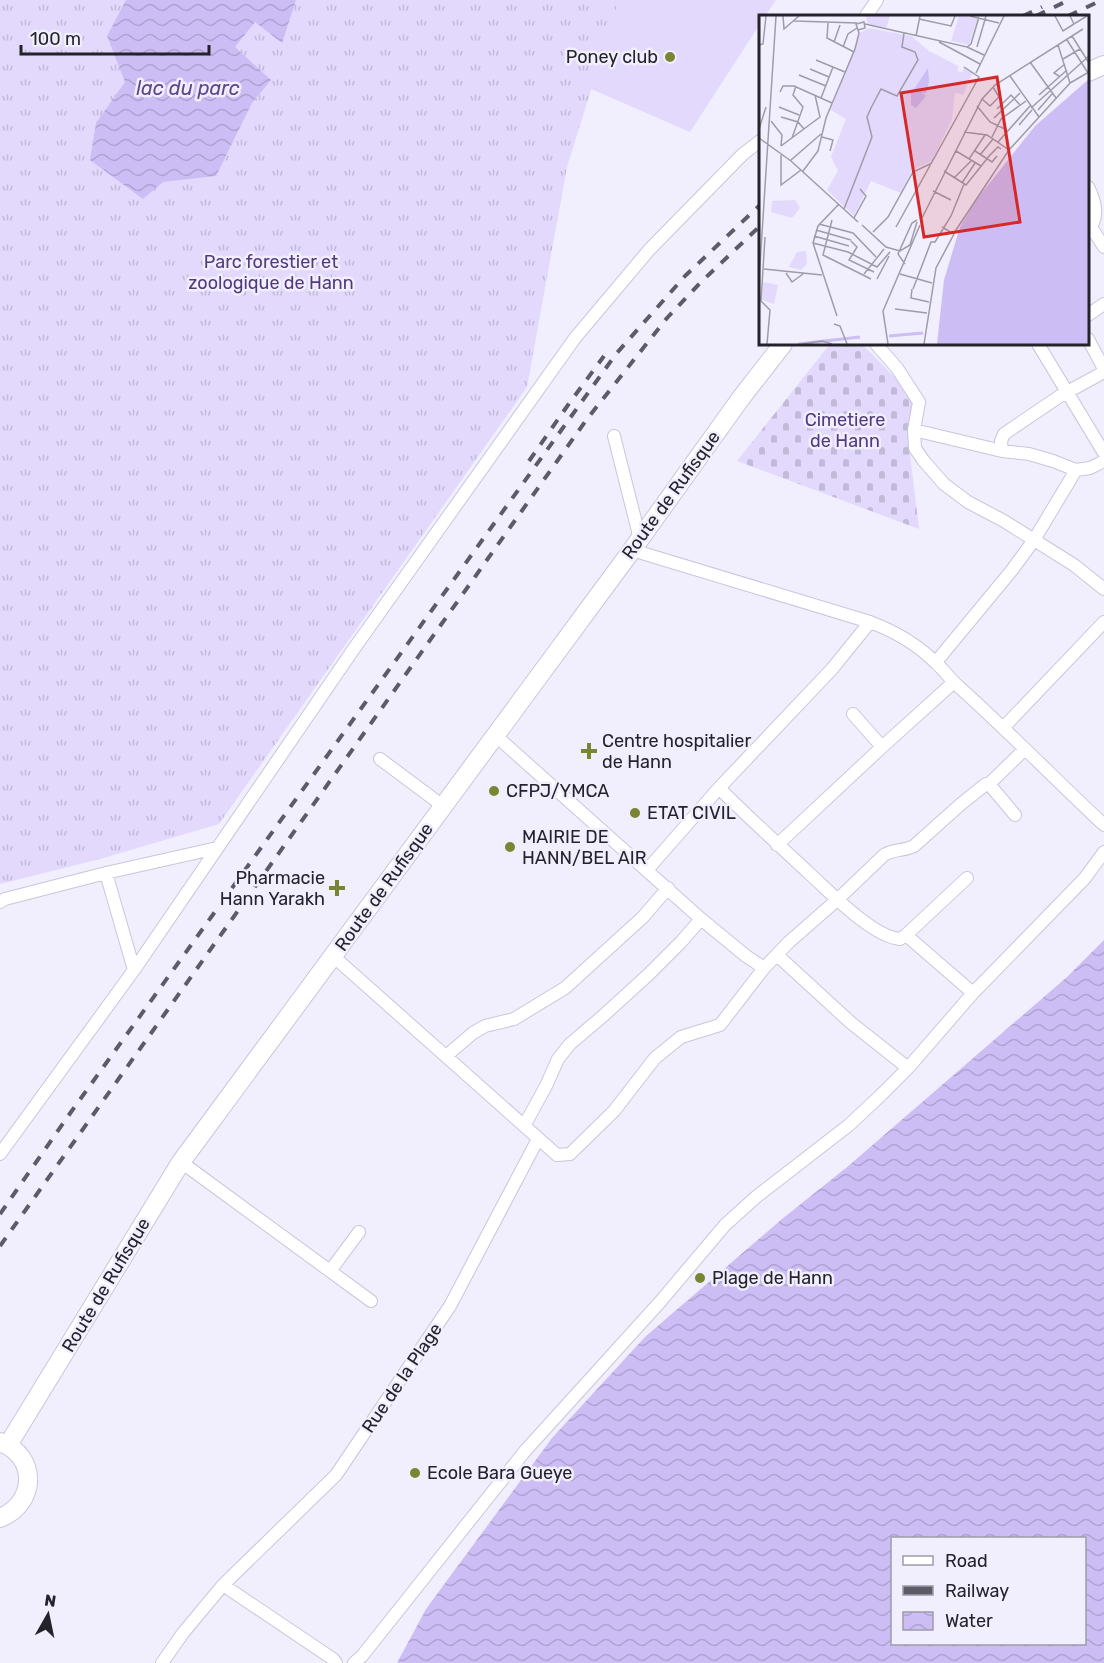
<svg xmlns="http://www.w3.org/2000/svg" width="1104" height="1663" viewBox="0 0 1104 1663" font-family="Rubik,sans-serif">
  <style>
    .grass { fill: url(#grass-tufts) }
    .cemetery { fill: url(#cemetery-stones) }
    .garden { fill: #e2d9fd }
    .water { fill: url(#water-waves); fill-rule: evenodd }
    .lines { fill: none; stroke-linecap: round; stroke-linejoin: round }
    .street-casing { stroke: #cac6d9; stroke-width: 14 }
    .secondary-casing { stroke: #cac6d9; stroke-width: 20 }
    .street { stroke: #fff; stroke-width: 12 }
    .secondary { stroke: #fff; stroke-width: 18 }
    .rail { stroke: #5d5b65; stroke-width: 4; stroke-dasharray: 10 10; stroke-linecap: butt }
    .poi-dot { fill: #798533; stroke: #f1eefe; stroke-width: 2 }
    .labels { text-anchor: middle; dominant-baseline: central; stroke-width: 5; stroke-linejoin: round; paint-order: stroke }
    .poi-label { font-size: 18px; fill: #24222a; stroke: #f1eefe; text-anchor: start }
    .park-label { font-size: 18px; fill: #513a7d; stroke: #f1eefe }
    .street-label { font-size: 18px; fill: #24222a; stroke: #f1eefe }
    .water-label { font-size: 20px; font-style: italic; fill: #5c4589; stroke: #f1eefe }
    .inset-river { fill: none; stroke: #ccbdf5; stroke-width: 3 }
    .inset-road { fill: none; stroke: #9f9ca9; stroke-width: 1.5 }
    .view { fill: #d62828; fill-opacity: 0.15; stroke: #d62828; stroke-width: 3 }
    .inset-edge { fill: none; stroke: #24222a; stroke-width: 3 }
  </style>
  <defs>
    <pattern id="grass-tufts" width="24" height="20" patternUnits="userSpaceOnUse" patternTransform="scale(1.5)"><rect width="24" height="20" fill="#e2d9fd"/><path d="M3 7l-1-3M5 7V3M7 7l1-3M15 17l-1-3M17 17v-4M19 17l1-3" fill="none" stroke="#c2bad9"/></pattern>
    <pattern id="cemetery-stones" width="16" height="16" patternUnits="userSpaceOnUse" patternTransform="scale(1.5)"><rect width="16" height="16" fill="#e2d9fd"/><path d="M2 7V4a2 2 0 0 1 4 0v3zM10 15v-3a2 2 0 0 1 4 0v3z" fill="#c2bad9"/></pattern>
    <pattern id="water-waves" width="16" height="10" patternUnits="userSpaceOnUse" patternTransform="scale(1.5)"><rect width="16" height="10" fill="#ccbdf5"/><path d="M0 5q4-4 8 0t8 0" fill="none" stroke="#afa2d2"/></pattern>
  </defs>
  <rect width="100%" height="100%" fill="#f1eefe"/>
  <path class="grass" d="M0 0H619L567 167 527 387 219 824 100 859 0 884Z"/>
  <path class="cemetery" d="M830 344H862L917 400 909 446 919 529 737 461Z"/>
  <path class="garden" d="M619 0H776L765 16H760V24L690 132 591 89Z"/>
  <path class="water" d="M126 0H296L282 43 255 22 235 47 271 80 252 103 216 176 163 182 143 199 90 160 96 123 125 82 107 36Z
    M1104 940V1663H397L426 1609 552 1438 645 1337 782 1219 846 1168 1067 977ZM892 1538H1084V1644H892Z"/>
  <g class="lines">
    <g class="street-casing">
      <path id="street" d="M866 16 877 0
        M1088 187C1095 201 1100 217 1088 230
        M1091 227 1104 247
        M1088 315 1104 304
        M1088 339 1104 369
        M876 344 897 368 919 402 914 430 915 448 923 460 944 484 968 502 1004 521 1074 565 1104 589
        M1038 344 1104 453
        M914 430 1002 451 1029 454 1053 461 1076 470 1090 468 1104 461
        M614 436 640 539
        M1002 451 1001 441 1004 434 1060 396 1104 372
        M632 550 870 622C894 631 918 645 936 663 944 670 950 679 958 686 1008 731 1055 779 1104 825
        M936 662 1012 570 1034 540 1076 470
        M853 714 882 747
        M1004 727 1104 622
        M495 735 701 919 746 956 764 968
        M380 759 443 806
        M989 784 1025 749
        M719 788C749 818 780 846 811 875 831 893 873 937 900 939L906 935 967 878
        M777 845 882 747 954 682
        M647 870 719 788 832 669 870 622
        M106 873 134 970
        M0 902 5 899 106 873 217 848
        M906 935 973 993
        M777 955 850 1022 908 1068
        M333 956 557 1155 570 1154 614 1111 655 1058 681 1037 720 1025 764 968 789 942 837 900 884 855C894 849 904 851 914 846L961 804 986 784H989L1015 815
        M446 1056 473 1033 485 1026 514 1019 565 988 643 917 668 888
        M524 1126 546 1086 558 1059 570 1044 603 1016 649 974 681 942 701 919
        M0 1154 134 970 353 650 575 338 649 250 743 154 760 141
        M181 1162 371 1301
        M330 1271 359 1232
        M223 1585 333 1659 336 1663
        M162 1663 183 1633 223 1585 336 1475 450 1306 538 1139
        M354 1663 362 1656 525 1451 660 1302 725 1225 756 1197 849 1125 881 1095 908 1068 973 993 1085 878 1104 852"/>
    </g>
    <g class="secondary-casing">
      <path id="secondary" d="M1088 72 1104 65
        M0 1442C38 1456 37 1503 0 1518
        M8 1445 181 1162 632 550 741 398 783 344"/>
    </g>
    <use href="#street" class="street"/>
    <use href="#secondary" class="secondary"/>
    <path class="rail" d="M1023 16 1042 7
      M1036 16 1069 0
      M1068 16 1102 0
      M529 461 568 405 604 356
      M0 1214 71 1112 616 354 685 276 760 205
      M0 1246 587 419 667 318 700 283 760 226"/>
  </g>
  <g class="poi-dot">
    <circle cx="670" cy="57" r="6"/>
    <path d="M586 742h6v6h6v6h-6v6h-6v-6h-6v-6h6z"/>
    <circle cx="494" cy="791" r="6"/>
    <circle cx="635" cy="813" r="6"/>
    <circle cx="510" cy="847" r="6"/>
    <path d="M334 879h6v6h6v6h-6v6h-6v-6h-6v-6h6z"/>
    <circle cx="700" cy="1278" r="6"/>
    <circle cx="415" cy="1473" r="6"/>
  </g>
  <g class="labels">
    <g class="poi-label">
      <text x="658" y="57" text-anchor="end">Poney club</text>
      <text x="602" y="741">Centre hospitalier<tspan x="602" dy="21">de Hann</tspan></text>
      <text x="506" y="791">CFPJ/YMCA</text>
      <text x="647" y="813">ETAT CIVIL</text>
      <text x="522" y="837">MAIRIE DE<tspan x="522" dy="21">HANN/BEL AIR</tspan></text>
      <text x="325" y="878" text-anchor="end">Pharmacie<tspan x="325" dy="21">Hann Yarakh</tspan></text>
      <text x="712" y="1278">Plage de Hann</text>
      <text x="427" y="1473">Ecole Bara Gueye</text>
    </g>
    <g class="park-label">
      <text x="271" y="262">Parc forestier et<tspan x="271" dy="21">zoologique de Hann</tspan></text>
      <text x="845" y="420">Cimetiere<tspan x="845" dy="21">de Hann</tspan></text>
    </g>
    <g class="street-label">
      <text transform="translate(671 495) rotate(-54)">Route de Rufisque</text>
      <text transform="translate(384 887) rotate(-54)">Route de Rufisque</text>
      <text transform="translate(106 1285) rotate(-59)">Route de Rufisque</text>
      <text transform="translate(402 1378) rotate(-56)">Rue de la Plage</text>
    </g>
    <g class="water-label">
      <text x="188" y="88">lac du parc</text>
    </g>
  </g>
  <g transform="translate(759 15)">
    <rect width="330" height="330" fill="#f1eefe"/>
    <path d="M110 13 152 21 170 36 199 51 193 104 173 146 153 155 142 178 112 166 95 201 68 175 79 156 72 142 87 104 72 95 101 18ZM36 185 41 193 33 203 12 197 13 186ZM4 267 19 270 15 289 3 285Z" fill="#e2d9fd"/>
    <path d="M107 1H131L127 13 109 10ZM200 1 219 3 210 30 192 26ZM205 52 214 57 204 80 195 77 198 56 203 57ZM47 236 48 249 42 255 30 252 38 237Z" fill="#e2d9fd"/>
    <path d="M169 53 170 67 167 78H163L167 81 157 93 152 90V79ZM330 64V329H178L185 265 201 212 217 185 276 111Z" fill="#ccbdf5"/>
    <path class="inset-river" d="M130 321 164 318M39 329 101 322"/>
    <path class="inset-road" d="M24 1 25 14 40 1M211 1 240 8M296 1 304 16 315 9M311 1 315 9 328 1M160 4 192 11 196 1M35 6 98 8M69 8 68 23 95 37M106 9 208 32 212 29M157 21 161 1M313 21 330 48M308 25 329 58M75 27 81 10M180 27 221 49M212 29 220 2M0 30 4 29 7 1M84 32 89 19 98 13M208 32 225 40M218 32 227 1M304 44 321 34M57 45 86 57M271 47 297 83M51 54 70 62M217 58 245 1M40 60 67 71M251 61 280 102M300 61 295 58 306 49M311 68 330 57M21 77 24 71H35L73 88M280 80 308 55M62 83 74 52M223 84 231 91 240 82 234 72M218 91 231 107 248 115M20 92 40 100M272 93 330 41M238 94 252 80 261 90M279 95 293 79M22 102 39 107 45 114M235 103 261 78M12 106 23 120 22 131M260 110 273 95M0 114 7 92M63 122 74 125 71 136M233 122 242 104 267 86M0 123 32 146 99 207M33 123 44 92 34 80 37 71M239 127 271 91M22 131 61 102 56 80M250 135 311 68 299 30M197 136 222 151M216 136 233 147 238 141M22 140V170L42 155M221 140 234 124M210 144 226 120M32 145 62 119M44 156 59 136 67 103 96 34 100 18 97 9 105 7 106 13 99 15M185 156 207 170 231 140 239 132 242 134M195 163 212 146M203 168 216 148M174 176 192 185M85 194 113 122 108 102 112 93 122 74 138 81 159 45 156 37 143 32 145 18M95 203 107 181 101 174M163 203 223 84 236 70 324 14M73 205 64 240 112 264M60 209 94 218 117 242M103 210 127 232 141 236 151 230 158 207M137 212 220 62 205 52M57 215 92 225M114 217 129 202 154 157 173 148M195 218 250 135 228 120 205 117M55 221 90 231M6 222 2 286 11 295 8 329M92 226 98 232 90 245 115 257M54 228 89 237 118 252 131 237M146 249 139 239 153 208 158 205M5 254 63 260M27 258 33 267 44 259M105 259 125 234M141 259 173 268M118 264 130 241M0 265 17 1M153 274 152 283 170 287M154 274 172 227H176L192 201 205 169M136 294 168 298M78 301 54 228 59 211 80 189M75 309 81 311 88 329M43 329 63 326 73 329M129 329 124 296 161 210M165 329 177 253 195 219 183 212"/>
    <path class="view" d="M238 62 261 207 165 222 142 78Z"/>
    <rect width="330" height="330" class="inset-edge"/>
  </g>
  <rect x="891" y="1537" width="195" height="108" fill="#f1eefe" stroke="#9f9ca9" stroke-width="1.5"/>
  <rect x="903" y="1556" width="30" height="9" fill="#ffffff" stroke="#9f9ca9" stroke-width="1.5"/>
  <text x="945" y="1567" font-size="18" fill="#24222a">Road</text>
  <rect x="903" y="1586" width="30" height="9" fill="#5d5b65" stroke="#9f9ca9" stroke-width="1.5"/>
  <text x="945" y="1597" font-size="18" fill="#24222a">Railway</text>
  <rect x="903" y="1612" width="30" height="18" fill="url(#water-waves)" stroke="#9f9ca9" stroke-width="1.5"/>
  <text x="945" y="1627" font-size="18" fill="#24222a">Water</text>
  <g transform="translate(48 1615) rotate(9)" stroke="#f1eefe" stroke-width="4.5" paint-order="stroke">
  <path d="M0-4.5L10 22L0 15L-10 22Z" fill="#24222a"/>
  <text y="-9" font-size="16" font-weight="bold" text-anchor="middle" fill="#24222a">N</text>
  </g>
  <path d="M21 45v9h188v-9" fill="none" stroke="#24222a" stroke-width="3"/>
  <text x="30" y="45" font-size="18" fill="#24222a" stroke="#f1eefe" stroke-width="4.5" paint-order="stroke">100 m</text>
</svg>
